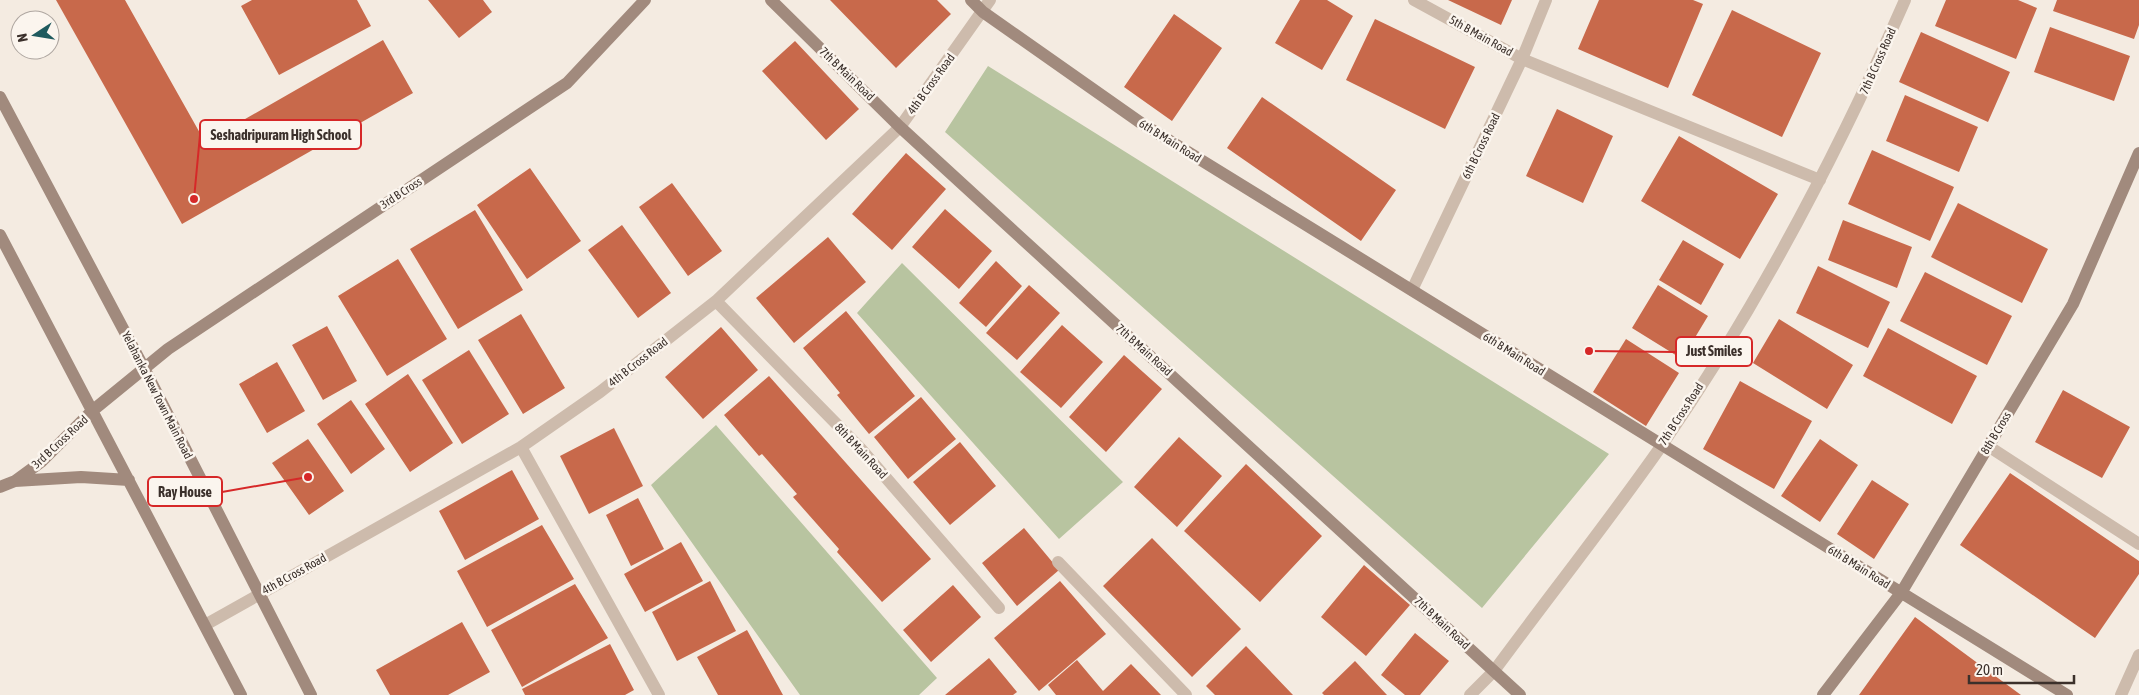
<svg xmlns="http://www.w3.org/2000/svg" width="2139" height="695" viewBox="0 0 2139 695" font-family="'Asap Condensed',sans-serif">
  <style>
    .green { fill: #b8c4a0 }
    .building { fill: #c8694b }
    .lines { fill: none; stroke-linecap: round; stroke-linejoin: round }
    .lane { stroke: #cdbbac; stroke-width: 12 }
    .street { stroke: #cdbbac; stroke-width: 12 }
    .secondary { stroke: #a18a7d; stroke-width: 12 }
    .labels { text-anchor: middle; dominant-baseline: central; stroke-width: 5; stroke-linejoin: round; paint-order: stroke }
    .street-label { font-size: 12px; fill: #3b302b; stroke: #fbf5ee }
    .leader { fill: none; stroke: #d62828; stroke-width: 2 }
    .callout-dot { fill: #d62828; stroke: #fbf5ee; stroke-width: 2 }
    .callout { fill: #fbf5ee; stroke: #d62828; stroke-width: 2 }
    .callout-label { font-size: 14px; text-anchor: middle; font-weight: bold; fill: #3b302b }
  </style>
  <rect width="100%" height="100%" fill="#f4ebe1"/>
  <path class="green" d="M988 66 1609 454 1482 608 945 132Z
    M902 263 1123 482 1059 539 857 313Z
    M716 425 937 678 919 695H800L651 485Z"/>
  <path class="building" d="M56 0H125L205 142 383 40 413 93 182 224Z
    M252 0H357L371 26 279 75 241 6Z
    M428 0H483L492 12 459 38Z
    M830 0H937L951 14 896 68Z
    M1300 0H1327L1353 16 1322 70 1275 43Z
    M1448 0H1512L1501 25Z
    M1599 0H1693L1703 4 1668 88 1578 49Z
    M1946 0H2018L2037 8 2016 59 1935 26Z
    M2057 0H2139V25L2134 39 2053 11Z
    M1732 10 1821 53 1782 137 1692 95Z
    M1174 14 1222 48 1172 121 1124 87Z
    M1375 19 1475 67 1445 129 1346 80Z
    M2050 27 2130 56 2114 101 2034 72Z
    M1921 32 2010 72 1988 122 1899 82Z
    M795 41 859 109 826 140 762 71Z
    M1905 95 1978 127 1959 172 1886 141Z
    M1262 97 1396 190 1361 241 1227 148Z
    M1557 109 1613 136 1583 203 1526 176Z
    M1679 136 1778 194 1740 259 1641 201Z
    M1872 150 1954 187 1930 241 1848 204Z
    M906 153 946 189 892 250 852 214Z
    M530 168 581 241 527 279 477 205Z
    M672 183 722 251 688 276 639 207Z
    M1958 203 2048 249 2022 303 1931 257Z
    M945 209 992 251 959 289 912 247Z
    M475 210 523 290 458 329 410 249Z
    M1843 220 1912 247 1897 288 1828 260Z
    M622 225 671 293 638 318 588 250Z
    M828 237 866 282 794 343 756 298Z
    M1683 240 1724 264 1701 305 1659 280Z
    M398 259 447 339 387 376 338 296Z
    M996 261 1022 286 986 327 959 303Z
    M1818 266 1890 302 1868 348 1796 313Z
    M1925 272 2012 316 1987 365 1900 321Z
    M1029 285 1060 313 1017 360 986 333Z
    M1658 285 1708 316 1682 359 1632 328Z
    M846 311 915 396 869 434 837 395 840 393 803 348Z
    M521 314 565 388 523 414 478 340Z
    M1779 319 1853 365 1827 409 1753 363Z
    M1062 325 1103 362 1061 408 1020 372Z
    M327 326 357 381 323 400 292 345Z
    M721 327 758 370 703 419 665 377Z
    M1888 328 1977 376 1952 424 1863 376Z
    M1626 339 1679 373 1646 426 1593 392Z
    M469 350 509 414 462 444 422 380Z
    M1124 355 1162 389 1106 452 1069 417Z
    M277 362 305 411 267 433 239 384Z
    M408 374 453 443 410 472 365 404Z
    M769 376 931 559 882 602 837 552 839 549 793 497 797 494 762 454 759 456 724 415Z
    M1740 381 1812 421 1774 489 1703 449Z
    M2063 390 2130 427 2102 478 2035 442Z
    M921 397 956 439 908 479 874 437Z
    M351 400 385 449 351 474 317 424Z
    M614 428 643 486 589 514 560 456Z
    M1179 437 1222 476 1177 527 1134 487Z
    M308 439 344 491 309 515 272 463Z
    M1820 439 1858 465 1820 522 1781 496Z
    M960 442 996 486 950 525 913 482Z
    M1246 464 1322 536 1260 602 1184 531Z
    M512 470 539 519 465 560 439 511Z
    M2010 473 2139 561V574L2095 638 1960 545Z
    M1872 480 1909 504 1874 559 1837 534Z
    M638 498 664 549 631 566 606 515Z
    M542 525 574 579 487 627 457 571Z
    M1024 528 1059 570 1017 606 982 563Z
    M1152 538 1241 629 1192 677 1103 586Z
    M681 542 703 581 645 612 624 574Z
    M1364 565 1410 605 1366 656 1321 617Z
    M710 581 736 631 677 661 652 612Z
    M1060 581 1106 634 1039 691 994 638Z
    M575 584 608 638 522 687 491 630Z
    M953 585 981 617 931 662 903 630Z
    M1915 617 2021 695H1859Z
    M462 622 490 672 448 695H390L376 670Z
    M747 630 783 695H718L697 657Z
    M1415 633 1449 661 1420 695H1405L1381 675Z
    M610 644 634 690 625 695H525L522 689Z
    M1246 646 1293 695H1215L1206 686Z
    M989 658 1017 692 1013 695H945Z
    M1077 660 1103 691 1131 664 1161 695H1056L1048 685Z
    M1355 661 1387 695H1324L1322 693Z"/>
  <g class="lines">
    <path class="lane" d="M1988 446 2139 544"/>
    <path class="street" d="M1414 0 1522 59 1820 180
      M1412 290 1522 59 1546 0
      M716 301 861 449 999 608
      M521 447 659 695
      M1058 562 1186 695
      M205 625 521 447 600 392 716 301 900 127 990 0
      M1470 695 1494 671C1550 595 1608 522 1662 445 1758 306 1837 155 1905 0
      M2121 695 2139 655"/>
    <path class="secondary" d="M771 0 900 127 1520 695
      M971 0 983 12 1141 123 2067 695
      M0 97 145 370 311 695
      M0 235 241 695
      M15 481 81 477 129 480
      M0 487 15 481 41 462 92 411 168 349 567 83 645 0
      M1823 695 1901 593 2073 304 2139 153"/>
  </g>
  <g class="labels">
    <g class="street-label">
      <text transform="translate(1481 36) rotate(29)">5th B Main Road</text>
      <text transform="translate(1878 61) rotate(-66)">7th B Cross Road</text>
      <text transform="translate(847 74) rotate(44)">7th B Main Road</text>
      <text transform="translate(931 84) rotate(-54)">4th B Cross Road</text>
      <text transform="translate(1170 141) rotate(32)">6th B Main Road</text>
      <text transform="translate(1481 146) rotate(-64)">6th B Cross Road</text>
      <text transform="translate(401 193) rotate(-33)">3rd B Cross</text>
      <text transform="translate(1144 350) rotate(42)">7th B Main Road</text>
      <text transform="translate(1514 354) rotate(32)">6th B Main Road</text>
      <text transform="translate(638 362) rotate(-38)">4th B Cross Road</text>
      <text transform="translate(157 395) rotate(63)">Yelahanka New Town Main Road</text>
      <text transform="translate(1681 414) rotate(-57)">7th B Cross Road</text>
      <text transform="translate(1996 433) rotate(-59)">8th B Cross</text>
      <text transform="translate(60 442) rotate(-43)">3rd B Cross Road</text>
      <text transform="translate(861 451) rotate(47)">8th B Main Road</text>
      <text transform="translate(1859 567) rotate(32)">6th B Main Road</text>
      <text transform="translate(294 574) rotate(-29)">4th B Cross Road</text>
      <text transform="translate(1442 623) rotate(43)">7th B Main Road</text>
    </g>
  </g>
  <path class="leader" d="M194 199L200 135M1589 351L1676 352M308 477L222 492"/>
  <g class="callout-dot">
    <circle cx="194" cy="199" r="5"/>
    <circle cx="1589" cy="351" r="5"/>
    <circle cx="308" cy="477" r="5"/>
  </g>
  <g class="callout">
    <rect x="200" y="120" width="161" height="29" rx="5"/>
    <rect x="1676" y="337" width="76" height="29" rx="5"/>
    <rect x="148" y="477" width="74" height="29" rx="5"/>
  </g>
  <g class="callout-label">
    <text x="281" y="140">Seshadripuram High School</text>
    <text x="1714" y="356">Just Smiles</text>
    <text x="185" y="497">Ray House</text>
  </g>
  <g transform="translate(35 35) rotate(258)"><circle r="24" fill="#fbf5ee" stroke="#aea6a0"/>
  <path d="M0-4L9 19L0 12L-9 19Z" fill="#1f5a5e"/>
  <text y="-8" font-size="14" font-weight="bold" text-anchor="middle" fill="#3b302b">N</text>
  </g>
  <path d="M1969 675v8h105v-8" fill="none" stroke="#3b302b" stroke-width="2.5"/>
  <text x="1976" y="675" font-size="15" fill="#3b302b" stroke="#fbf5ee" stroke-width="4" paint-order="stroke">20 m</text>
</svg>
